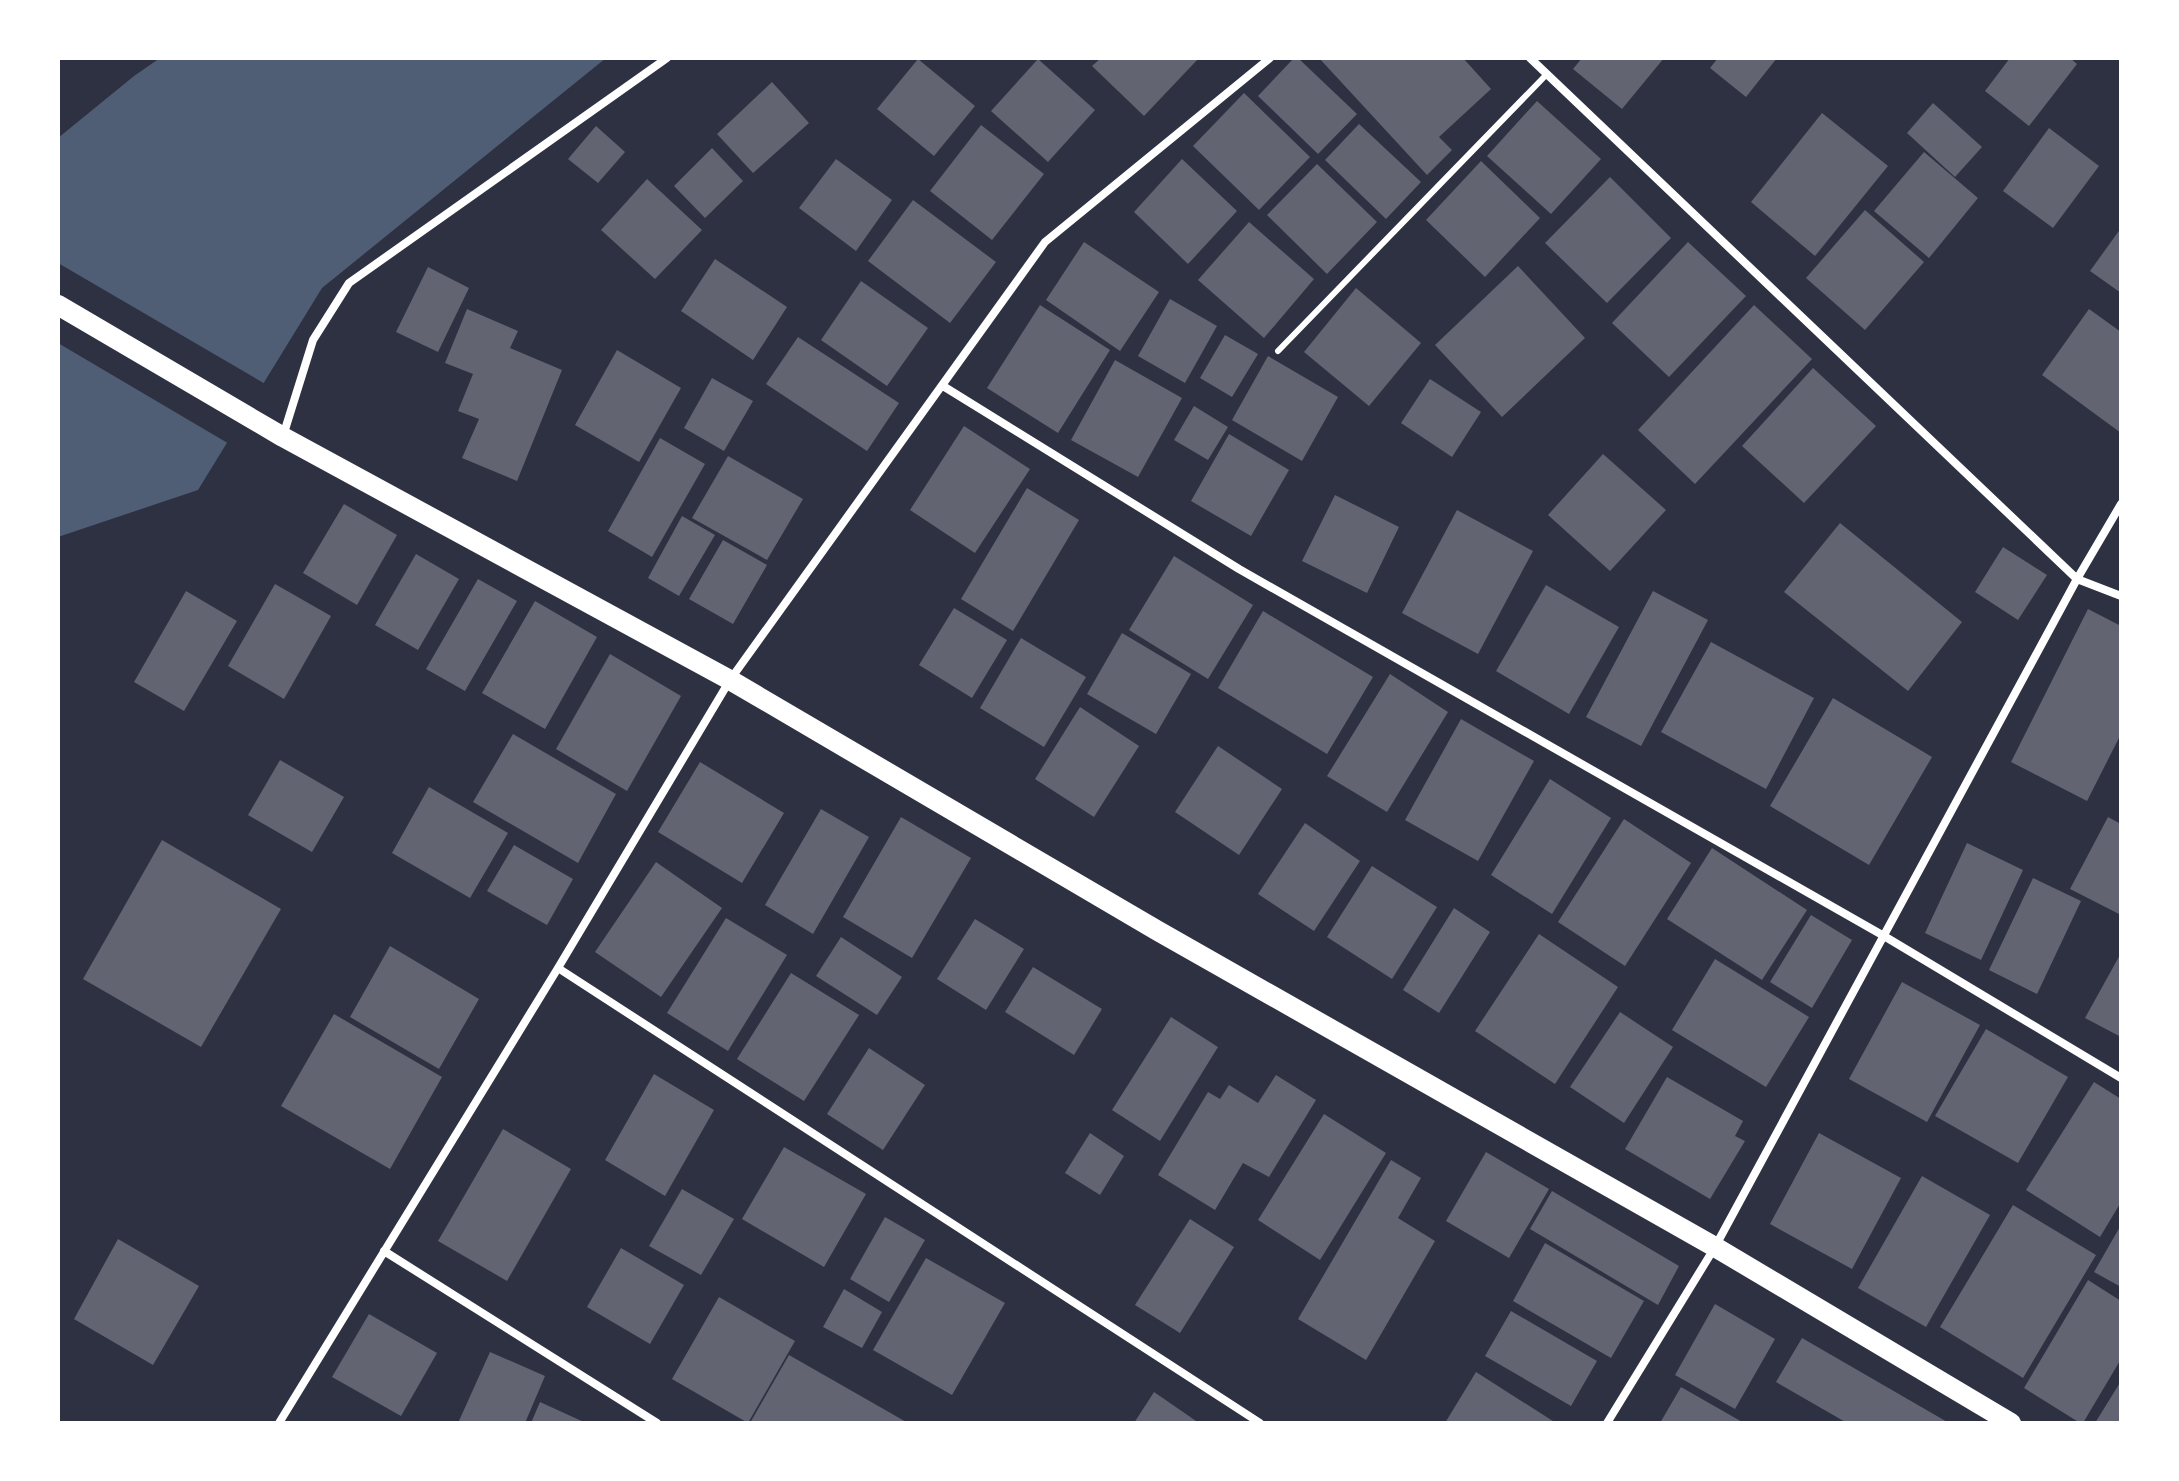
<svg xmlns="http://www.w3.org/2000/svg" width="2179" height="1481" viewBox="0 0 2179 1481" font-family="'Space Grotesk',sans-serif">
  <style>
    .water { fill: #4f5d75 }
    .pier { fill: #2d3142 }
    .building { fill: #626471 }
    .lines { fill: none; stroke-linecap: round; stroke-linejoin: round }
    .service { stroke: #fff; stroke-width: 6 }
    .minor { stroke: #fff; stroke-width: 8 }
    .primary { stroke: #fff; stroke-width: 20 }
  </style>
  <rect width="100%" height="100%" fill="#2d3142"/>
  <path class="water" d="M160 58H606L322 288 198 490 58 537V138L134 76Z"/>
  <path class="pier" d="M58 263 267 385 231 445 58 343Z"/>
  <path class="building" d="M1101 58H1199L1144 116 1092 66Z
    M1294 58H1298L1357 114 1318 154 1258 96Z
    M1319 58H1463L1491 89 1439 137 1452 150 1427 175Z
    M1582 58H1664L1622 109 1573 69Z
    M1718 58H1777L1746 97 1710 68Z
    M2010 58H2070L2077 64 2029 126 1985 91Z
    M918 59 975 106 934 156 877 109Z
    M1038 59 1095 110 1048 162 991 111Z
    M772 82 809 123 753 173 717 134Z
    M1244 93 1310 157 1259 210 1193 146Z
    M1537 101 1601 159 1551 214 1487 156Z
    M1933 103 1982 147 1955 177 1907 133Z
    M1822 113 1888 166 1815 256 1751 202Z
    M1359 124 1421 182 1386 219 1325 160Z
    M981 125 1044 174 992 240 930 191Z
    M596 126 625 152 598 183 568 159Z
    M2049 128 2099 166 2053 228 2003 191Z
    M712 148 743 181 705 218 674 186Z
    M1924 152 1978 198 1929 258 1874 211Z
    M836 159 892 200 856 251 799 208Z
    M1182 159 1237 211 1188 264 1134 212Z
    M1481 161 1540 218 1485 277 1426 220Z
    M1317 164 1377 222 1327 274 1267 215Z
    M1610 177 1671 238 1607 303 1545 243Z
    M647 179 702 230 655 279 601 230Z
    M913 200 996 262 950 323 868 261Z
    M1865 210 1924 262 1865 330 1806 278Z
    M1249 222 1314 279 1264 338 1198 280Z
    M2121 228V293L2090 271Z
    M1084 242 1159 292 1120 351 1046 300Z
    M1688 242 1746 296 1669 377 1612 323Z
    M715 259 787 307 753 360 681 311Z
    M1518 266 1585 338 1502 417 1435 345Z
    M428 267 469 288 438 352 396 332Z
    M861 281 928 328 887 386 821 340Z
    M1356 288 1421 343 1369 406 1304 352Z
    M1170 299 1217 326 1185 383 1138 356Z
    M1040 305 1110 350 1058 433 987 388Z
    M1754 305 1812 359 1695 484 1638 430Z
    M467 309 518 331 510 348 562 370 517 481 462 458 479 419 458 411 473 374 445 363Z
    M2089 309 2121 332V433L2042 375Z
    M1225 335 1258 354 1232 397 1200 378Z
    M798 337 899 403 867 451 766 384Z
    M617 350 681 388 639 462 575 425Z
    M1268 356 1338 397 1302 461 1232 420Z
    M1115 360 1182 398 1138 477 1071 440Z
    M1813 368 1876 426 1804 503 1742 446Z
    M712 378 753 401 724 451 684 428Z
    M1430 379 1481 412 1452 457 1401 423Z
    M1194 406 1228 427 1208 460 1174 440Z
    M964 426 1030 469 975 553 910 510Z
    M1229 434 1289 470 1251 536 1191 501Z
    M660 438 705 464 652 557 608 531Z
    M1603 454 1666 510 1610 571 1548 515Z
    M728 456 803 499 767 560 692 518Z
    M1027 488 1079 520 1013 631 961 599Z
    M1335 495 1399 527 1367 593 1302 561Z
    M344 504 397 535 357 605 303 573Z
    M1457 510 1533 551 1478 654 1402 613Z
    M682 516 715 535 679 596 648 578Z
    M1840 523 1962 622 1908 691 1784 592Z
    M723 540 767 565 733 624 689 599Z
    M2003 547 2047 575 2018 620 1975 592Z
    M416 554 459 579 418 650 375 625Z
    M1174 556 1253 605 1208 679 1129 630Z
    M478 579 517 601 465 691 426 669Z
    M275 584 331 616 284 699 228 666Z
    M1546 585 1619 627 1569 714 1496 671Z
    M186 591 237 621 184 711 134 682Z
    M1653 591 1708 620 1641 746 1586 717Z
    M535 601 597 637 545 729 482 693Z
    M954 608 1007 640 972 698 919 665Z
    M2088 609 2121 626V734L2087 801 2011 762Z
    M1263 611 1373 677 1327 754 1218 688Z
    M1122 633 1191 674 1156 734 1087 694Z
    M1021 638 1086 677 1044 747 980 708Z
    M1711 642 1814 698 1766 789 1661 732Z
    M610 654 681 696 627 791 556 749Z
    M1390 674 1448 712 1387 812 1327 776Z
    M1833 698 1932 757 1869 865 1770 806Z
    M1080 707 1139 746 1094 817 1035 779Z
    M1461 719 1534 761 1478 861 1405 820Z
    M513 734 616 794 578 863 473 802Z
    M1218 746 1282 789 1239 855 1175 812Z
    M280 760 344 797 312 852 248 815Z
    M700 762 784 813 742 883 658 832Z
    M1550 779 1611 818 1552 914 1491 875Z
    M429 787 508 833 470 898 392 853Z
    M821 809 869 837 813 934 765 905Z
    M901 817 971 858 912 958 843 917Z
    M2108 817 2121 824V915L2070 889Z
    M1624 819 1691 863 1625 966 1558 922Z
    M1305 823 1360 861 1314 931 1258 894Z
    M162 840 281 909 201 1047 83 979Z
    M1967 843 2023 870 1981 960 1925 933Z
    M514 845 573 879 547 925 487 891Z
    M1712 848 1807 910 1762 980 1667 919Z
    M656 862 722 908 661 997 595 952Z
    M1372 866 1437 907 1392 979 1327 937Z
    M2033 878 2081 901 2037 994 1989 970Z
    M1454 908 1490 932 1439 1013 1403 990Z
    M1811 915 1852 940 1812 1008 1770 982Z
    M726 918 787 955 728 1051 667 1013Z
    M975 919 1024 949 986 1010 937 979Z
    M1539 934 1618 987 1555 1084 1475 1031Z
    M841 937 902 977 877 1015 816 976Z
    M390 946 479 999 439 1069 350 1017Z
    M2121 953V1037L2085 1018Z
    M1715 959 1809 1017 1766 1087 1672 1030Z
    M1033 967 1102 1009 1074 1055 1005 1012Z
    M791 973 859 1015 804 1101 737 1059Z
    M1902 982 1980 1025 1927 1122 1849 1079Z
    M1620 1012 1673 1047 1624 1123 1570 1087Z
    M334 1014 442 1077 390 1169 281 1106Z
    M1171 1017 1218 1047 1160 1141 1112 1110Z
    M1986 1029 2068 1077 2018 1163 1935 1116Z
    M869 1048 925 1085 883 1150 827 1114Z
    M654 1074 714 1110 665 1196 605 1160Z
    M1276 1075 1316 1100 1269 1177 1243 1163 1215 1210 1158 1175 1208 1092 1220 1099 1229 1085 1258 1103Z
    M1667 1077 1743 1121 1735 1136 1745 1141 1710 1199 1625 1149Z
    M2094 1082 2121 1099V1202L2100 1237 2026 1190Z
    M1324 1114 1386 1153 1320 1260 1258 1220Z
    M503 1129 571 1169 507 1281 438 1241Z
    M1090 1133 1124 1156 1100 1195 1065 1173Z
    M1819 1133 1901 1178 1852 1269 1770 1224Z
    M784 1147 866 1194 824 1267 742 1219Z
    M1486 1152 1549 1189 1509 1258 1446 1221Z
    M1391 1160 1421 1178 1398 1218 1435 1241 1366 1360 1298 1319Z
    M1922 1176 1990 1215 1926 1327 1858 1288Z
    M682 1189 734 1219 701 1275 649 1246Z
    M1552 1191 1679 1266 1658 1305 1530 1229Z
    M2013 1205 2096 1255 2023 1378 1940 1327Z
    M885 1217 925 1240 889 1302 850 1279Z
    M1190 1219 1234 1247 1180 1333 1135 1305Z
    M2121 1225V1287L2094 1272Z
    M118 1239 199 1286 153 1365 74 1319Z
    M1545 1243 1644 1301 1611 1358 1513 1301Z
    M621 1248 684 1285 650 1344 587 1307Z
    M926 1258 1005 1303 952 1395 873 1350Z
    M2088 1280 2121 1301V1359L2083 1423H2080L2024 1388Z
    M844 1289 882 1312 862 1348 823 1327Z
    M719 1297 795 1341 748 1423 672 1379Z
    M1715 1304 1775 1339 1735 1409 1675 1375Z
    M1511 1311 1597 1361 1571 1406 1485 1356Z
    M369 1314 437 1353 401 1416 332 1377Z
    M1802 1338 1949 1423H1847L1776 1382Z
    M490 1352 545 1376 525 1423H458Z
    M789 1355 908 1423H750Z
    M1476 1372 1556 1423H1445Z
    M2121 1381V1423H2095Z
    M1681 1387 1744 1423H1660Z
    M1154 1392 1199 1423H1134Z
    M540 1402 586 1423H531Z"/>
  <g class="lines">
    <path class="service" d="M1278 351 1547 74"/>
    <path class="minor" d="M1530 58 2077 579 2121 596
      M943 386 1239 569 1884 936 2121 1078
      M283 436 313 340 349 283 667 58
      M558 968 1260 1423
      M384 1251 657 1423
      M279 1423 558 968 730 680 1045 242 1270 58
      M1607 1423 1715 1247 2077 579 2121 504"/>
    <path class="primary" d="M58 305 283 437 730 680 1158 931 1715 1247 2011 1423"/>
  </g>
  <rect width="2179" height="1481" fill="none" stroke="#ffffff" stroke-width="120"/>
</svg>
